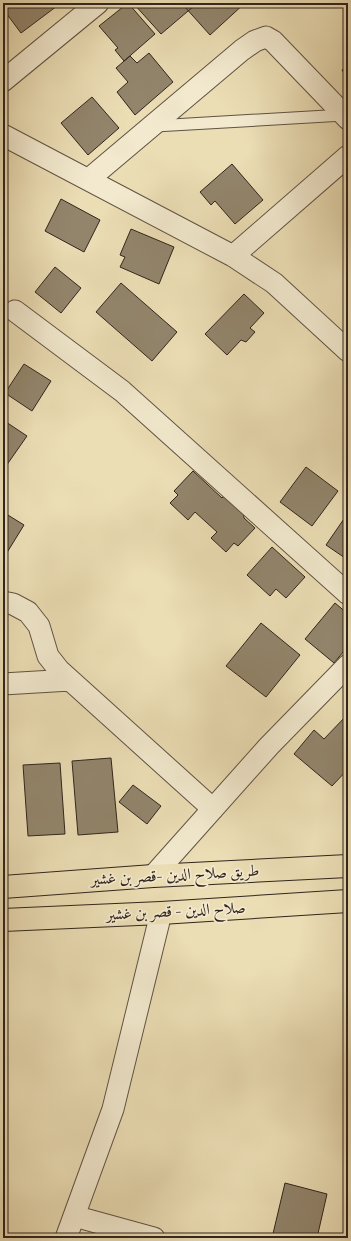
<svg xmlns="http://www.w3.org/2000/svg" width="351" height="1241" viewBox="0 0 351 1241" font-family="'Libre Bodoni',Amiri,serif">
  <style>
    .building { fill: #92856c; stroke: #31251d }
    .lines { fill: none; stroke-linecap: round; stroke-linejoin: round }
    .lane-casing { stroke: #605343; stroke-width: 13 }
    .street-casing { stroke: #605343; stroke-width: 23 }
    .highway-casing { stroke: #31251d; stroke-width: 24 }
    .lane { stroke: #f2e9ce; stroke-width: 11 }
    .street { stroke: #f2e9ce; stroke-width: 21 }
    .highway { stroke: #ebddb4; stroke-width: 22 }
    .labels { text-anchor: middle; dominant-baseline: central; stroke-width: 3.5; stroke-linejoin: round; paint-order: stroke }
    .street-label { font-size: 16px; fill: #31251d; stroke: #f2e9ce }
  </style>
  <rect width="100%" height="100%" fill="#ebddb4"/>
  <filter id="stains"><feTurbulence type="fractalNoise" baseFrequency=".005" numOctaves="4"/><feColorMatrix values="0 0 0 0 .2 0 0 0 0 .09 0 0 0 0 .02 0 0 0 .5 -.17"/></filter>
  <radialGradient id="worn" r=".72"><stop offset=".6" stop-color="#630" stop-opacity="0"/><stop offset="1" stop-color="#630" stop-opacity=".3"/></radialGradient>
  <path class="building" d="M9 3H55L57 6 21 33 3 9Z
    M128 3 155 34 124 61 115 50 118 48 99 26Z
    M133 3H191L194 6 161 34Z
    M188 3H245L210 35 184 6Z
    M149 53 173 82 135 115 117 92 128 82 116 68 130 56 137 63Z
    M348 66V79L342 70Z
    M92 97 119 128 88 155 61 123Z
    M232 164 263 200 235 224 215 201 211 205 200 192Z
    M61 199 100 220 84 252 45 231Z
    M131 229 174 247 159 284 120 267 125 257 120 255Z
    M55 267 81 288 61 313 35 292Z
    M121 283 177 332 152 361 96 312Z
    M244 294 264 313 250 328 255 332 246 342 241 340 227 355 205 334Z
    M24 364 51 381 32 411 5 393Z
    M3 420 27 436 6 466 3 464Z
    M306 467 338 491 312 526 280 502Z
    M193 471 222 498 225 495 243 511 244 518 255 528 238 546 234 543 226 552 211 538 217 532 195 512 188 520 170 503 178 495 174 491Z
    M3 512 24 525 3 559Z
    M348 513V560L326 545Z
    M272 547 305 577 286 598 276 589 270 596 247 575Z
    M335 603 348 614V646L334 663 305 639Z
    M261 623 300 655 266 697 226 666Z
    M347 715 348 769 332 786 294 754 314 730 324 739Z
    M111 758 118 832 78 835 72 761Z
    M60 763 65 834 28 836 23 765Z
    M133 785 161 806 147 824 119 802Z
    M285 1183 327 1194 317 1238H272Z"/>
  <g class="lines">
    <g class="lane-casing">
      <path id="lane" d="M155 126 344 115"/>
    </g>
    <g class="street-casing">
      <path id="street" d="M3 81 98 3
        M3 135 233 256 274 283 348 351
        M89 179 242 50 255 41 266 37 273 41 348 119
        M233 256 348 156
        M15 311 122 391 348 594
        M3 602 13 604 28 612 39 626 48 656 59 670 213 809
        M3 684 70 680
        M153 876 269 746 348 665
        M74 1216 154 1238
        M66 1238 113 1109 161 913"/>
    </g>
    <g class="highway-casing">
      <path id="highway" d="M3 887 153 876 348 866
        M3 920 161 913 348 901"/>
    </g>
    <use href="#lane" class="lane"/>
    <use href="#street" class="street"/>
    <use href="#highway" class="highway"/>
  </g>
  <g class="labels">
    <g class="street-label">
      <text transform="translate(175 875) rotate(-3)">طريق صلاح الدين -قصر بن غشير</text>
      <text transform="translate(176 911) rotate(-3)">صلاح الدين - قصر بن غشير</text>
    </g>
  </g>
  <rect width="351" height="1241" fill="none" stroke="#ebddb4" stroke-width="16"/>
  <rect x="4" y="4" width="343" height="1233" fill="none" stroke="#31251d" stroke-width="2"/>
  <rect x="8" y="8" width="335" height="1225" fill="none" stroke="#31251d"/>
  <rect width="100%" height="100%" filter="url(#stains)"/>
  <rect width="100%" height="100%" fill="url(#worn)"/>
</svg>
